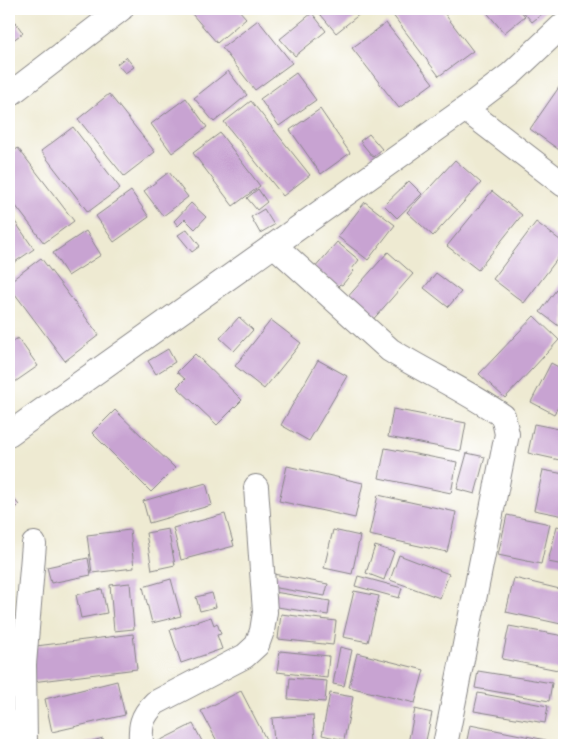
<svg xmlns="http://www.w3.org/2000/svg" width="573" height="754" viewBox="0 0 573 754" font-family="'IM FELL DW Pica',serif">
  <style>
    .building { fill: #c8a3d2 }
    .lines { fill: none; stroke-linecap: round; stroke-linejoin: round }
    .minor-casing { stroke: #888686; stroke-width: 26 }
    .minor { stroke: #fff; stroke-width: 24 }
  </style>
  <rect width="100%" height="100%" fill="#fff"/>
  <filter id="ink" filterUnits="userSpaceOnUse"><feTurbulence type="fractalNoise" baseFrequency=".02" numOctaves="2"/><feDisplacementMap in="SourceGraphic" scale="10" xChannelSelector="R" yChannelSelector="G"/><feConvolveMatrix kernelMatrix="1 2 1 2 8 2 1 2 1" color-interpolation-filters="sRGB"/></filter>
  <filter id="wash" filterUnits="userSpaceOnUse"><feTurbulence type="fractalNoise" baseFrequency=".0096" numOctaves="4" result="noise"/><feDisplacementMap in="SourceGraphic" scale="20" xChannelSelector="R" yChannelSelector="G"/><feGaussianBlur stdDeviation="1.12" result="paint"/><feColorMatrix in="noise" values="0 0 0 0 0 0 0 0 0 0 0 0 0 0 0 0 0 1.4 0 .05"/><feComposite in="paint" operator="in"/></filter>
  <g filter="url(#wash)">
    <rect width="100%" height="100%" fill="#eeead2"/>
    <g id="blocks">
      <path class="building" d="M198 9H238L246 18 217 43 192 14Z
        M316 9H366L336 33Z
        M390 9H441L473 51 439 76 389 10Z
        M484 9H519L525 16 504 33Z
        M521 9H548L532 22Z
        M9 13 23 33 9 43Z
        M312 13 326 31 295 56 280 39Z
        M258 20 292 63 255 90 222 48Z
        M386 23 433 83 399 108 352 48Z
        M126 57 134 67 125 73 117 64Z
        M228 71 247 95 214 122 194 98Z
        M296 73 316 100 279 126 260 99Z
        M564 80V149L562 152 530 129Z
        M109 94 155 152 124 176 78 119Z
        M186 98 207 127 172 153 151 124Z
        M251 101 310 175 283 196 224 122Z
        M320 109 350 153 321 174 290 130Z
        M73 127 120 188 88 212 41 151Z
        M220 133 260 186 233 206 193 153Z
        M369 134 382 149 373 157 360 141Z
        M18 148 74 221 44 243 9 197V155Z
        M455 160 481 183 433 236 407 212Z
        M169 172 188 197 163 216 144 191Z
        M409 181 422 194 397 218 384 205Z
        M258 189 267 202 257 210 247 198Z
        M131 191 149 217 114 242 96 216Z
        M492 191 522 215 478 270 447 246Z
        M365 202 395 225 368 260 338 237Z
        M191 203 206 217 195 229 185 219 178 226 174 221Z
        M264 209 274 225 260 233 251 217Z
        M9 213 34 249 9 266Z
        M536 222 564 243V250L524 303 493 279Z
        M187 229 200 246 192 252 178 235Z
        M86 231 101 255 68 276 53 253Z
        M337 242 359 260 352 269 354 271 342 285 340 284 337 287 314 269Z
        M388 252 413 274 370 323 345 300Z
        M41 258 99 335 65 361 9 286V282Z
        M436 273 461 292 448 307 424 288Z
        M564 279V330L540 312Z
        M534 316 559 340 505 398 479 374Z
        M239 317 253 330 234 351 220 338Z
        M271 320 301 343 264 389 235 366Z
        M18 338 38 366 9 386V344Z
        M168 349 175 362 156 374 148 361Z
        M195 354 242 400 217 425 177 387 185 379 177 372Z
        M318 360 347 376 309 441 281 425Z
        M551 363 564 370V411L558 407 554 414 531 402Z
        M393 409 466 423 461 451 388 437Z
        M115 410 175 468 151 492 92 433Z
        M534 424 564 430V461L528 453Z
        M385 448 457 462 451 493 379 478Z
        M467 453 485 457 475 494 457 489Z
        M287 466 363 483 355 518 279 501Z
        M543 470 564 474V516L534 510Z
        M206 483 212 505 149 523 143 501Z
        M9 493 19 505 9 515Z
        M378 495 456 512 447 552 369 535Z
        M225 514 234 546 181 560 173 528Z
        M507 515 550 524 541 564 498 555Z
        M557 526 564 528V565L548 562Z
        M168 529 175 565 152 570 146 533Z
        M130 530 134 568 92 573 87 535Z
        M333 530 360 536 352 574 324 568Z
        M375 546 394 552 384 580 366 573Z
        M399 555 449 574 440 598 390 580Z
        M88 558 91 575 51 583 47 567Z
        M273 574 328 584 325 596 271 587Z
        M358 576 402 588 399 598 355 586Z
        M514 578 564 590V611L561 624 506 612Z
        M171 579 181 616 152 623 143 587Z
        M130 583 134 629 114 631 110 585Z
        M102 589 107 613 81 618 76 595Z
        M354 591 379 596 368 642 343 637Z
        M274 592 330 601 328 615 271 606Z
        M212 593 216 607 200 611 196 597Z
        M281 614 336 621 333 645 278 639Z
        M211 617 214 625 217 623 221 634 217 635 222 649 181 663 170 630Z
        M509 626 564 636 563 671 502 659Z
        M133 634 137 669 32 682 28 647Z
        M340 647 352 650 344 686 333 684Z
        M280 651 329 656 327 678 277 672Z
        M357 653 424 670 415 703 349 687Z
        M478 671 552 683 549 701 475 688Z
        M290 678 327 681 325 702 288 699Z
        M117 681 125 715 52 732 45 699Z
        M241 691 269 745H219L201 711Z
        M330 693 353 697 344 740 322 735Z
        M478 693 548 706 545 723 474 711Z
        M415 709 432 713 425 745 408 743Z
        M313 715 315 740 274 742 272 718Z
        M193 724 204 745H158L157 742Z
        M470 725 546 740 545 745H466Z
        M103 738 104 745H79Z"/>
    </g>
  </g>
  <g filter="url(#ink)">
    <use href="#blocks" fill-opacity="0" stroke="#888686" stroke-width="1"/>
    <g class="lines">
      <g class="minor-casing">
        <path id="minor" d="M9 95 121 9
          M465 109 564 185
          M275 246 390 350C427 373 467 391 503 416L507 434 445 745
          M9 434 465 109 511 74 564 24
          M25 745 24 664 34 544
          M141 745C140 726 141 717 155 703L245 656 257 645 262 631 265 612 256 487"/>
      </g>
      <use href="#minor" class="minor"/>
    </g>
  </g>
  <rect width="573" height="754" fill="none" stroke="#fff" stroke-width="30"/>
</svg>
